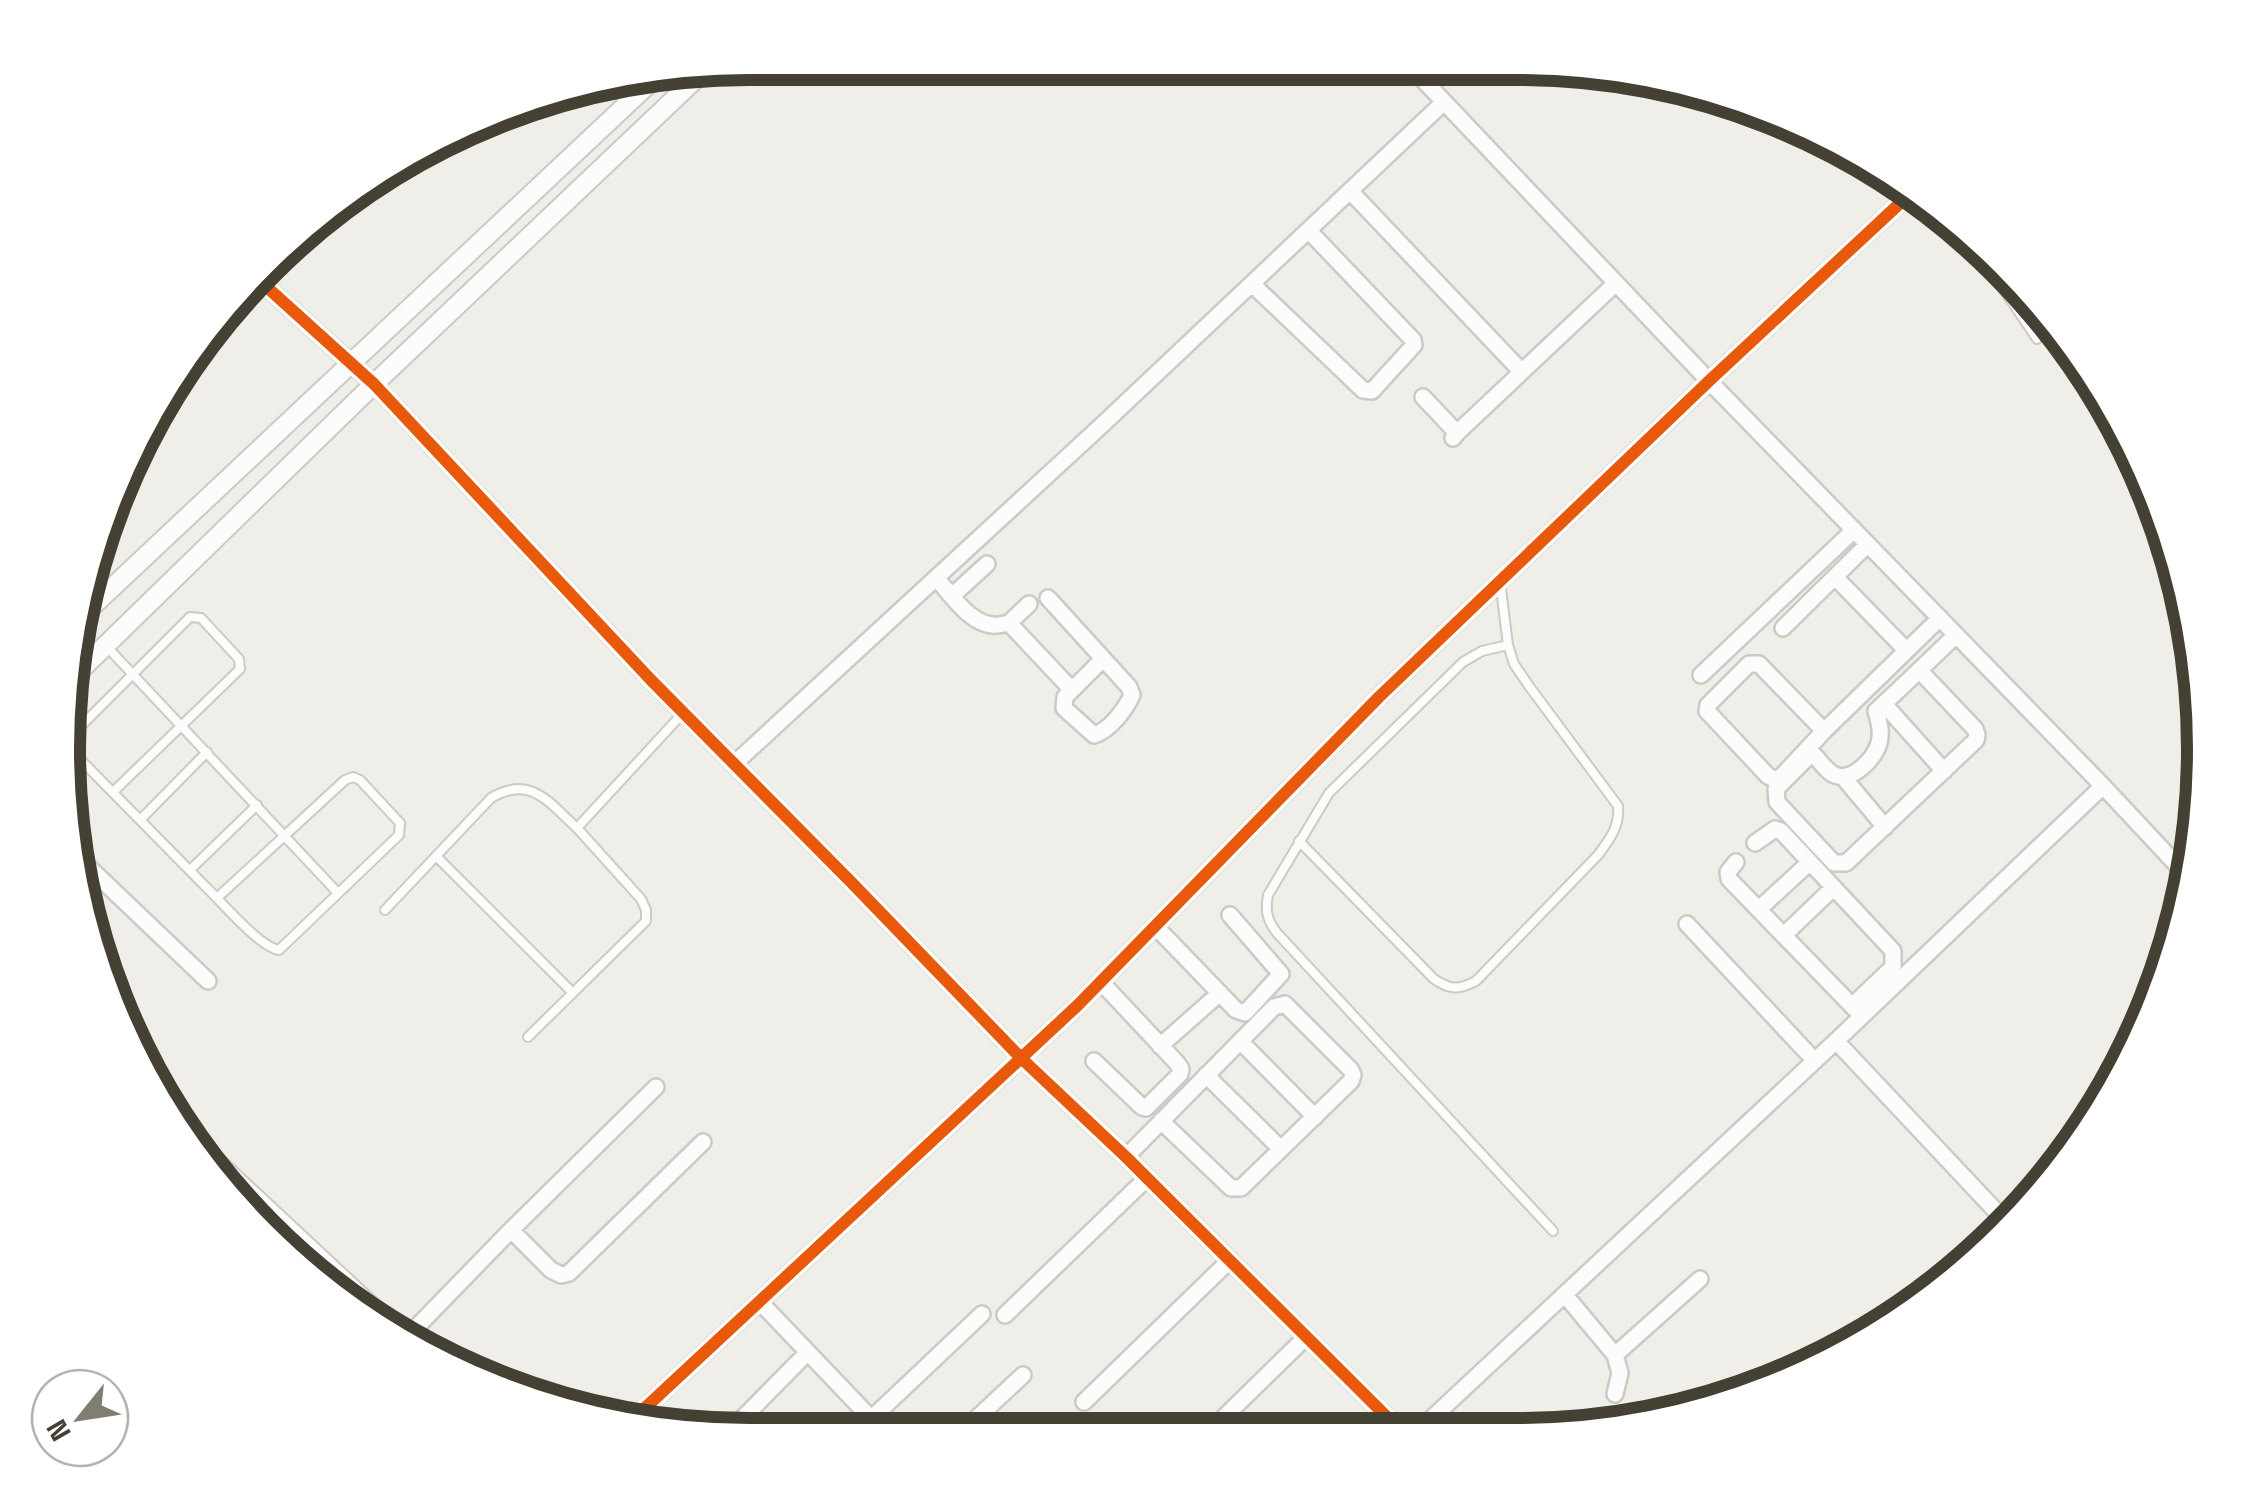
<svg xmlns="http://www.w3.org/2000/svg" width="2267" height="1498" viewBox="0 0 2267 1498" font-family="'Space Grotesk',sans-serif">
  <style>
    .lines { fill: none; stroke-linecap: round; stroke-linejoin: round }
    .service-casing { stroke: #cbcac4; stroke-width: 12 }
    .minor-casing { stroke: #cbcac4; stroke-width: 20 }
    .tertiary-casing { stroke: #cbcac4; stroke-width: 22 }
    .service { stroke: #fdfcfc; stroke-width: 8 }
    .minor { stroke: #fdfcfc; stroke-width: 15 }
    .tertiary { stroke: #fdfcfc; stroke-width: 18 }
    .cycleway-casing { stroke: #fff; stroke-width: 19 }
    .cycleway { stroke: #e8590c; stroke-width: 12 }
    .rim { fill: none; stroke: #444034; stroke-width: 12 }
  </style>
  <rect width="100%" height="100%" fill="#efeee8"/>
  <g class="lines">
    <g class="service-casing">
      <path id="service" d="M1943 214 1996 278 2037 339
        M1508 645 1482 651 1463 662 1329 793 1268 895C1265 911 1267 920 1277 933L1553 1231
        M108 648 337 892
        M113 792 240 669 239 659 201 618 190 617 69 738 68 745 71 750 204 885C221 901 258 946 279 950L399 835 400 823 360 780 353 777 345 780 217 898
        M140 820 207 752
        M1299 841 1434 979C1450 990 1459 990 1476 981L1598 855C1610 839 1620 826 1618 806L1529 686 1514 664 1508 645 1500 581
        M436 856 573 993
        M190 870 257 805
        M385 910 491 798C531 774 549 803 577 828
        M528 1037 646 921V910L641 899 577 828 683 713"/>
    </g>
    <g class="minor-casing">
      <path id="minor" d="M1411 67 1709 381 2103 786 2189 878
        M1351 192 1521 371
        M259 280 374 384 651 680 852 883 1021 1058 1126 1157 1403 1433
        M1252 284 1363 390 1372 391 1414 345 1413 340 1309 231
        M1423 397 1457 433 1453 438
        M1457 433 1616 283
        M1835 577 1906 650
        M936 578C951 594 969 623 992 625 998 626 1003 624 1009 623L1072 690
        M953 595 987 564
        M1048 598 1129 687 1132 695C1125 710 1110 730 1094 735L1064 708 1065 697 1103 659
        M1009 623 1029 604
        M1783 628 1868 544
        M1919 670 1975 729 1977 735 1976 740 1846 863H1834L1777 802 1776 789 1809 756 1814 755C1821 762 1828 774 1838 776 1855 780 1875 757 1879 743 1882 732 1879 722 1876 711 1903 686 1930 660 1956 635
        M1701 675 1854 530
        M1884 704 1944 771
        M1824 731 1759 664H1749L1708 705 1707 711 1768 776 1774 779 1780 778 1824 731 1940 618
        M734 764 1102 425 1444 102
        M1843 777 1885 827
        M1755 843 1775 829 1781 831 1893 951V967L1852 1006
        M79 858 208 981
        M1736 862 1728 872 1729 879 1856 1010
        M1759 909 1810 862
        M1687 924 1815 1061
        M1155 926 1236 1010 1245 1013 1281 974 1230 915
        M1784 935 1833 888
        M1240 1041 1315 1117
        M1836 1041 2009 1225
        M1160 1046 1220 993
        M1094 1061 1142 1107 1146 1108 1180 1074 1181 1069 1177 1063 1101 982
        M1206 1075 1281 1149
        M1126 1157C1175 1107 1225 1057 1274 1007L1285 1004 1351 1070 1353 1075 1351 1081 1241 1188H1231L1161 1121
        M511 1230 551 1270 561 1275 569 1273 703 1142
        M1565 1295 1615 1355 1620 1373 1615 1394
        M760 1302 883 1431
        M1005 1315 1147 1178
        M406 1338 511 1230 656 1087
        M1615 1355 1700 1279
        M1084 1402 1230 1260
        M871 1419 982 1314
        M631 1421 1078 1005 1379 697 1709 381 1911 193
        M731 1430 808 1352
        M811 1430 818 1425H826L832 1430
        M963 1431 1023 1375
        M1209 1432 1306 1337
        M1416 1433 1836 1041 2103 786"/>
    </g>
    <g class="tertiary-casing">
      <path id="tertiary" d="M85 613 655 78
        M69 681 374 384 705 70
        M196 1143 403 1336"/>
    </g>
    <use href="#service" class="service"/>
    <use href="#minor" class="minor"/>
    <use href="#tertiary" class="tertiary"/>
    <g class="cycleway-casing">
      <path id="cycleway" d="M259 280 374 384 651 680 852 883 1021 1058 1126 1157 1403 1433
        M631 1421 1078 1005 1379 697 1709 381 1911 193"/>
    </g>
    <use href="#cycleway" class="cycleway"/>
  </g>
  <path d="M0 0H2267V1498H0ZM749 80H1518A669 669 0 0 1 2187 749V749A669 669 0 0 1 1518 1418H749A669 669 0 0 1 80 749V749A669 669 0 0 1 749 80Z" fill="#fff" fill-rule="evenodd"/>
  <path class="rim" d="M749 80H1518A669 669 0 0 1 2187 749V749A669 669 0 0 1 1518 1418H749A669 669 0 0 1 80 749V749A669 669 0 0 1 749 80Z"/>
  <g transform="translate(80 1418) rotate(240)"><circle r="48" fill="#ffffff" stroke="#b4b3ae" stroke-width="2.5"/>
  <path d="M0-8L18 38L0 25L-18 38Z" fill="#807d73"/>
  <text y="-15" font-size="28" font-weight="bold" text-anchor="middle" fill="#444034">N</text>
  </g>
</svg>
